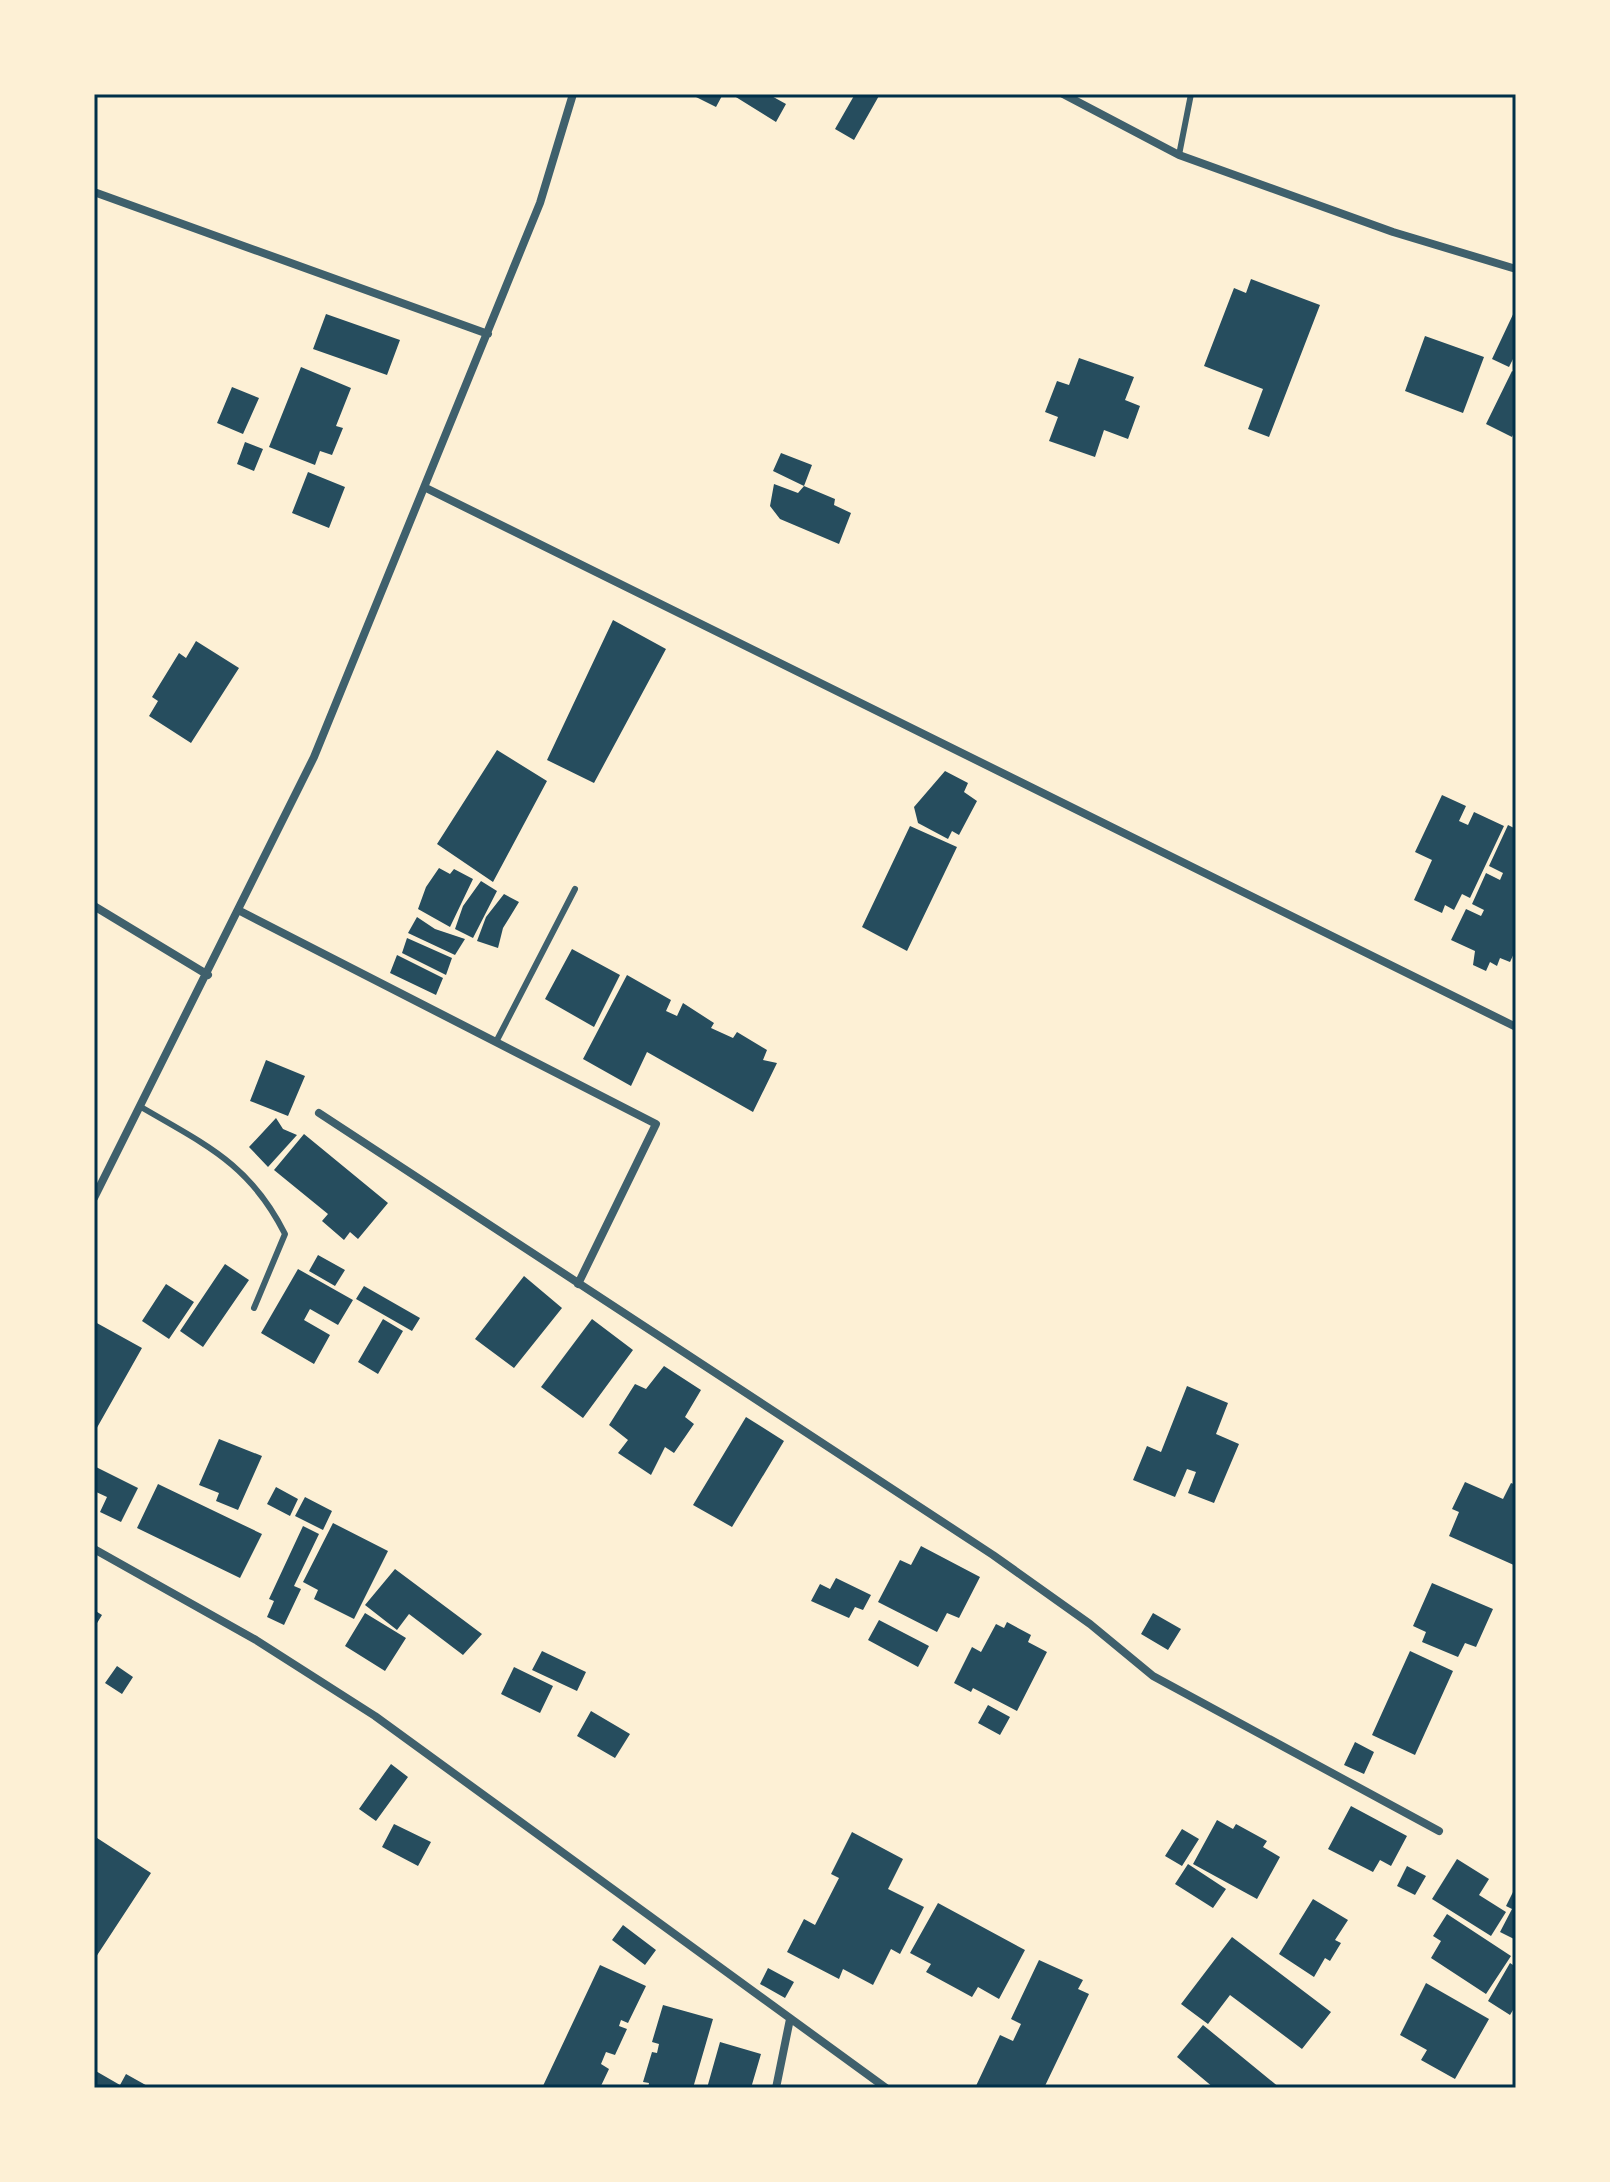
<svg xmlns="http://www.w3.org/2000/svg" width="1610" height="2182" viewBox="0 0 1610 2182" font-family="'PT Sans Narrow',sans-serif">
  <style>
    .building { fill: #264d5e }
    .lines { fill: none; stroke-linecap: round; stroke-linejoin: round }
    .service { stroke: #3f606c; stroke-width: 6 }
    .minor { stroke: #3f606c; stroke-width: 8 }
    .neatline { fill: none; stroke: #003049; stroke-width: 3 }
  </style>
  <rect width="100%" height="100%" fill="#fdf0d5"/>
  <path class="building" d="M690 94H723L716 107Z
    M731 94H768L786 104 776 122Z
    M855 94H880L854 140 835 129Z
    M1251 279 1320 305 1269 437 1248 429 1263 389 1204 366 1234 288 1246 293Z
    M1516 308V353L1509 367 1492 359Z
    M326 314 400 340 387 375 313 349Z
    M1425 336 1484 357 1463 413 1405 391Z
    M1079 358 1134 377 1125 400 1140 406 1128 439 1104 430 1095 457 1049 441 1058 417 1045 412 1057 381 1069 385Z
    M301 367 351 388 336 426 343 428 332 455 320 451 315 465 269 447Z
    M1512 371 1516 373V428L1512 437 1486 424Z
    M232 387 259 398 243 434 217 423Z
    M245 442 263 449 254 471 237 464Z
    M781 453 812 465 804 486 773 471Z
    M308 472 345 487 329 528 292 513Z
    M774 484 798 493 804 486 835 499 834 505 851 513 839 544 780 519 770 506Z
    M613 620 666 649 594 783 547 760Z
    M196 641 239 668 191 743 149 716 158 701 152 697 179 653 186 658Z
    M497 750 547 781 493 882 437 844Z
    M945 771 968 783 964 792 977 801 959 835 952 831 948 839 918 823 914 807Z
    M1442 795 1466 806 1459 821 1468 825 1474 812 1504 826 1470 898 1462 894 1454 910 1445 905 1442 913 1414 900 1432 860 1415 852Z
    M1508 825 1516 829V949L1510 962 1500 958 1497 966 1490 962 1486 971 1473 965 1475 951 1451 940 1466 909 1481 916 1484 910 1472 904 1486 873 1500 880 1503 873 1489 866Z
    M910 826 957 847 907 951 862 927Z
    M439 868 450 874 454 869 473 879 450 927 418 909 426 887Z
    M481 881 497 891 473 938 455 929 463 906Z
    M504 894 519 902 503 928 498 948 477 941 486 917Z
    M417 917 435 929 465 939 455 955 408 933Z
    M407 938 452 958 446 975 402 953Z
    M572 949 620 975 594 1027 545 999Z
    M397 955 443 978 436 995 390 973Z
    M627 975 671 1000 666 1011 677 1016 683 1003 714 1023 711 1028 733 1038 737 1032 767 1050 763 1060 777 1063 753 1112 647 1052 631 1086 583 1059Z
    M266 1060 305 1076 288 1116 250 1101Z
    M276 1118 283 1129 297 1135 268 1167 249 1147Z
    M304 1134 388 1203 358 1239 350 1232 344 1240 322 1221 328 1214 274 1170Z
    M318 1255 345 1270 335 1286 309 1271Z
    M225 1264 249 1280 203 1347 180 1331Z
    M298 1269 353 1300 338 1325 310 1309 304 1320 330 1335 314 1364 261 1333Z
    M524 1276 562 1308 514 1368 475 1339Z
    M166 1284 194 1302 169 1339 142 1321Z
    M364 1286 420 1318 412 1331 356 1299Z
    M383 1319 403 1331 378 1374 358 1362Z
    M592 1319 633 1350 583 1418 541 1387Z
    M95 1322 142 1348 94 1433V1324Z
    M664 1366 701 1390 685 1417 694 1424 674 1453 665 1447 651 1475 618 1453 628 1440 609 1425 635 1384 646 1389Z
    M1187 1386 1228 1403 1216 1434 1239 1444 1214 1503 1188 1493 1196 1472 1187 1469 1175 1497 1133 1480 1147 1446 1161 1452Z
    M746 1417 784 1441 732 1527 693 1505Z
    M219 1439 262 1456 238 1510 216 1501 219 1493 199 1485Z
    M94 1466 138 1488 121 1522 100 1512 107 1497 94 1491Z
    M1465 1482 1503 1499 1511 1483 1516 1485V1566L1449 1536 1459 1512 1452 1509Z
    M158 1484 262 1534 240 1578 137 1528Z
    M276 1487 298 1499 290 1516 267 1504Z
    M305 1497 332 1511 323 1530 295 1516Z
    M333 1523 388 1551 354 1619 314 1599 318 1590 303 1582Z
    M303 1526 319 1534 294 1586 301 1589 284 1625 267 1617 274 1601 269 1599Z
    M921 1546 980 1577 959 1618 947 1613 937 1632 878 1602 900 1560 911 1565Z
    M395 1569 482 1634 463 1655 409 1614 397 1630 365 1605Z
    M836 1578 871 1595 863 1610 855 1607 849 1618 811 1601 820 1584 830 1589Z
    M1432 1583 1493 1609 1476 1647 1465 1643 1458 1657 1422 1642 1426 1632 1413 1626Z
    M94 1610 102 1615 94 1628Z
    M365 1613 406 1638 385 1671 345 1646Z
    M1153 1613 1181 1629 1168 1650 1141 1634Z
    M879 1620 929 1646 918 1667 868 1640Z
    M1007 1622 1031 1635 1028 1642 1047 1652 1017 1711 973 1688 971 1692 954 1683 972 1647 981 1652 996 1624 1004 1628Z
    M542 1651 586 1672 577 1691 532 1670Z
    M1410 1651 1453 1671 1415 1755 1372 1735Z
    M117 1666 133 1677 122 1694 105 1683Z
    M514 1667 553 1686 540 1713 501 1694Z
    M988 1705 1010 1717 1000 1735 978 1723Z
    M591 1711 630 1734 615 1758 577 1736Z
    M1355 1742 1374 1752 1364 1774 1344 1765Z
    M391 1764 408 1777 376 1821 359 1809Z
    M1351 1806 1407 1836 1391 1866 1380 1860 1373 1872 1328 1849Z
    M1217 1820 1233 1829 1236 1824 1267 1841 1263 1847 1280 1857 1257 1899 1193 1864Z
    M394 1824 431 1842 418 1866 382 1847Z
    M1182 1829 1199 1839 1182 1866 1165 1856Z
    M852 1832 903 1859 888 1889 924 1907 900 1954 891 1949 873 1985 843 1969 839 1979 787 1952 804 1919 815 1925 839 1878 831 1874Z
    M94 1836 151 1873 94 1960Z
    M1457 1859 1489 1879 1479 1895 1506 1912 1491 1936 1432 1899Z
    M1188 1864 1226 1889 1213 1908 1175 1884Z
    M1407 1866 1426 1876 1415 1895 1397 1886Z
    M1516 1886V1940L1500 1932 1512 1909 1506 1906Z
    M1313 1899 1348 1920 1335 1940 1341 1943 1330 1961 1325 1958 1314 1977 1279 1954Z
    M938 1903 1025 1950 999 1999 978 1987 972 1997 926 1972 931 1964 910 1953Z
    M1447 1914 1511 1956 1486 1994 1431 1958 1441 1941 1433 1936Z
    M623 1925 656 1950 645 1965 612 1940Z
    M1232 1937 1331 2012 1302 2049 1230 1995 1208 2024 1181 2004Z
    M1039 1960 1083 1980 1078 1989 1089 1994 1044 2088H975L1000 2035 1013 2041 1021 2024 1011 2019Z
    M1510 1963 1516 1967V2005L1510 2015 1488 2001Z
    M600 1965 646 1986 628 2023 621 2020 619 2026 627 2029 615 2055 606 2052 601 2064 609 2069 600 2088H542Z
    M768 1968 794 1982 785 1998 760 1984Z
    M1426 1983 1489 2019 1455 2079 1421 2060 1427 2050 1400 2035Z
    M663 2005 713 2019 693 2088H648L649 2083 643 2082 652 2052 657 2053 659 2044 652 2042Z
    M1203 2025 1280 2088H1214L1177 2057Z
    M720 2042 761 2054 751 2088H707Z
    M94 2070 120 2085 126 2074 151 2088H94Z"/>
  <g class="lines">
    <path class="service" d="M1179 155 1191 94
      M496 1042 575 889
      M141 1107C206 1145 250 1164 285 1234L254 1308"/>
    <path class="minor" d="M1063 94 1179 155 1393 232 1516 269
      M94 192 488 334
      M426 488 1516 1027
      M94 906 208 975
      M240 911 656 1124 578 1284
      M319 1113 993 1555 1090 1624 1153 1676 1439 1831
      M94 1198 314 757 540 203 573 94
      M94 1549 256 1640 375 1716 886 2088
      M776 2088 790 2019"/>
  </g>
  <rect width="1610" height="2182" fill="none" stroke="#fdf0d5" stroke-width="192"/>
  <rect x="96" y="96" width="1418" height="1990" class="neatline"/>
</svg>
